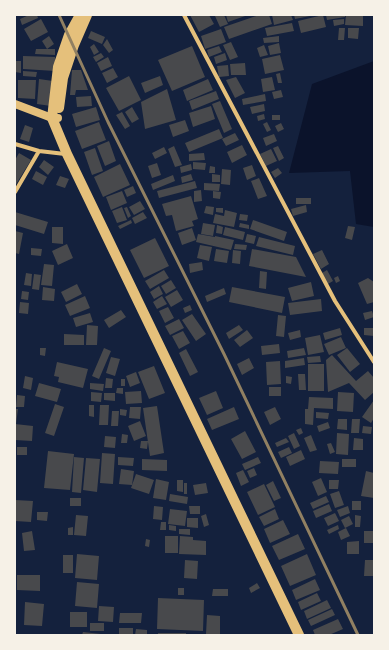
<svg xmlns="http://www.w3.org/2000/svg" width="389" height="650" viewBox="0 0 389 650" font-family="Roboto,sans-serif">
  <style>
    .water { fill: #0b132b }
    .building { fill: #48494c }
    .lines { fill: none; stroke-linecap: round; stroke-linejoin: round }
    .minor { stroke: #e5c07b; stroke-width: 4 }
    .secondary { stroke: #e5c07b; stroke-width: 8 }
    .trunk { stroke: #e5c07b; stroke-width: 10 }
    .rail { stroke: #918062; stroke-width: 3 }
  </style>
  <rect width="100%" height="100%" fill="#14213d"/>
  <path class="water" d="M374 61V227L356 224 350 171 289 173 312 84Z"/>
  <path class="building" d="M29 15H37L38 18 22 25 20 19Z
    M190 15H209L214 24 199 32Z
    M218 15H224L228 24 220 27 215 16Z
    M226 15H248L228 22Z
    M259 15H269L272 24 229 39 224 27Z
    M272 15H291L293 20 274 25Z
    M294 15H310V16L295 19Z
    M323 15 326 27 301 33 298 21Z
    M326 15H345V17L327 20Z
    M346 15H363V26L345 25Z
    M41 19 48 32 31 41 24 29Z
    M344 19V24L334 26 333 20Z
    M292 23 294 31 267 36 265 28Z
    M339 28H345L344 40H338Z
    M348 28H359L358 39 348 38Z
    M221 29 226 42 205 49 201 36Z
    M91 31 105 37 102 44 88 38Z
    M49 36 54 44 47 49 42 41Z
    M279 36V42L264 43 263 38Z
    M107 39 113 50 109 53 103 45Z
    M231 42 238 57 230 60 223 45Z
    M279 43 281 53 270 55 268 46Z
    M94 44 99 52 94 55 90 47Z
    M264 45 268 55 260 57 257 48Z
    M192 46 205 77 172 91 158 60Z
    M219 46 222 52 209 57 207 50Z
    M36 49H55V55L35 54Z
    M101 53 104 57 96 62 93 57Z
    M225 53 227 60 216 64 214 57Z
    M280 55 284 70 265 74 262 59Z
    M23 56 55 57V71L23 69Z
    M108 57 112 66 101 71 97 63Z
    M15 61H21V73L15 72Z
    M245 63 246 75H231L230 64Z
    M228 65 229 76 219 77 217 66Z
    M113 68 118 77 107 83 102 73Z
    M72 70H81L88 90H76L75 95H70Z
    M23 71 37 72 36 77 23 76Z
    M280 73 282 83H278L276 74Z
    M129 76 141 100 119 111 106 88Z
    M160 76 163 85 145 93 141 83Z
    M236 77 245 93 235 98 226 80Z
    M272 77 275 90 263 92 261 79Z
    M39 79 53 81 51 106 37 104Z
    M208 79 213 90 187 101 183 90Z
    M18 80H36L35 99 18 98Z
    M167 89 176 120 145 129 141 102Z
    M281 90 283 97 274 99 272 92Z
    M216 91 219 99 192 110 189 101Z
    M265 94 266 101 243 105 242 99Z
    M91 96 92 106 77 107 76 97Z
    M220 101 232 129 224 133 212 104Z
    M264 104 265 111 252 114 250 107Z
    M211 106 215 119 193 127 189 113Z
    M96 107 100 120 76 127 72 114Z
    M132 107 139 119 132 123 125 112Z
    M122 112 130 126 125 129 116 115Z
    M264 114 265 119 258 121 257 116Z
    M272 115H280V120H272Z
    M185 120 189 131 173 137 169 125Z
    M99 122 106 140 82 149 75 131Z
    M267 122 271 130 267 132 263 124Z
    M281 123 284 129 278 132 275 126Z
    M25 125 33 128 29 142 20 139Z
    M219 129 223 138 189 152 185 143Z
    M235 133 239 140 226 146 222 139Z
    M274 134 277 141 266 146 263 138Z
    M109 141 116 161 105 166 97 146Z
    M242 145 247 155 232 163 227 152Z
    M174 146 182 165 175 167 168 149Z
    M278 146 284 158 279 161 273 148Z
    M164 147 167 153 155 159 152 153Z
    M95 148 103 171 92 175 84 152Z
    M271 149 277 161 266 166 260 154Z
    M19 153 31 160 15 186V160Z
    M204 153 205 160 189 161V154Z
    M44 160 54 167 48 175 39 167Z
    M193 162 206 163 205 170 193 169Z
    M157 163 161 175 152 178 148 166Z
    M120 164 130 185 103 197 94 177Z
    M191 164 192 170 181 173 180 167Z
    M252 165 256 176 247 180 243 168Z
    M210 166 215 167V173H209Z
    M278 168 282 173 275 178 271 172Z
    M222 169 231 170 230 185 221 184Z
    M36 171 47 177 43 185 32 179Z
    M191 174 193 180 182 183 181 177Z
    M212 174 220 175V182H212Z
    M173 175 175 181 153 190 151 184Z
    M60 176 69 179 65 188 56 185Z
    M259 178 267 196 258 199 251 181Z
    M195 181 197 188 159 198 157 191Z
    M204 183 220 184 219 191 204 190Z
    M133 186 136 193 127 197 124 190Z
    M201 190 202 201 194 202V191Z
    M122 191 127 203 111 210 106 197Z
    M213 191 221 192 220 199 213 198Z
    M191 196 198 219 192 221 194 226 176 231 172 215 166 216 162 204Z
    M296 198H311V204H296Z
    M140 201 145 209 134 215 129 207Z
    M306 205 307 212 293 216 291 209Z
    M206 206 214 207 213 215 204 213Z
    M122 207 127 220 117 223 112 211Z
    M127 207 131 216 128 218 124 208Z
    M216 208H223V213L216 212Z
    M225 210 237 213 234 227 213 223 215 214 224 216Z
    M15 212 48 222 44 234 15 225Z
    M143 212 147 218 135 224 132 218Z
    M240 214 248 215 247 221 239 220Z
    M131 220 132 223 120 229 118 226Z
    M253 220 287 232 284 241 250 229Z
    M203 223 215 225 213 236 201 234Z
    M240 223 249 225V229L239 227Z
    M217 225 223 227 222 234 216 233Z
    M348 226 355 227 352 240 345 238Z
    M52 227H63V244L52 243Z
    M225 227 245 232 243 240 223 235Z
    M192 228 196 240 182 245 178 233Z
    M15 231 23 233 19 254 15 253Z
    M198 234 215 237V236L234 240 231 250 196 242Z
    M247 234 256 236 254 244 245 242Z
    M259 237 295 246 293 255 256 246Z
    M155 238 169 266 144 278 130 250Z
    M67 244 73 258 58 265 52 251Z
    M235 244 247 245 246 250 234 249Z
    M200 245 212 247 209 261 197 258Z
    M31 248 42 249 41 256 31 255Z
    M216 249 229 251 227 263 214 261Z
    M252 249 296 257 306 277 249 266Z
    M233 250 241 251 240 264 232 263Z
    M322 250 329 264 321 269 313 254Z
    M202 262 203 270 190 273 189 264Z
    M44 264 54 265 52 286 41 285Z
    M164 270 169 278 150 289 145 281Z
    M327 270 333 281 328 284 322 273Z
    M260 271 267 272 266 289 259 288Z
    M26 273 32 274 31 286 24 285Z
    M34 274 41 275 39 290 32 289Z
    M338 276 340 281 336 283 334 278Z
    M368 278 374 282V302L367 304 358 283Z
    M171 280 176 288 166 294 161 286Z
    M311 282 314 296 292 301 288 288Z
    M77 284 82 294 66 302 61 292Z
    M159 286 163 294 154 299 150 292Z
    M43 287 55 289 54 301 42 300Z
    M232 287 285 297 282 313 229 302Z
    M224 288 226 294 207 302 205 296Z
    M177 290 183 300 171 307 165 297Z
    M22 291 29 292 28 300 21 299Z
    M85 296 90 308 70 316 65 305Z
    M162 296 167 304 157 309 153 302Z
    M321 299 322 311 290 315 288 303Z
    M20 302 29 303 28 314 19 313Z
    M190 305 192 310 185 313 183 308Z
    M168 307 174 318 165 323 159 311Z
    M121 310 126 317 109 328 104 320Z
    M372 311 374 317 365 320 363 313Z
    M90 313 93 322 76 327 73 318Z
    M192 314 206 334 196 341 182 320Z
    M278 315 286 316 284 337 276 336Z
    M179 319 184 328 170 335 165 326Z
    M87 325 98 326 97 345H86Z
    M239 325 243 330 229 339 226 333Z
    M340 328 342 335 325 340 323 333Z
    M364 328H374V336L364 335Z
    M247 330 253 338 240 347 234 340Z
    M300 330 301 337 290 340 288 333Z
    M183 331 190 343 179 349 172 336Z
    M64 334 84 335V345H64Z
    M320 335 324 352 308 355 305 338Z
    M341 337 346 348 329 355 324 344Z
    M279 344 280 353 262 355 261 346Z
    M40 348H46L45 356 40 355Z
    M104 348 111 351 99 379 92 376Z
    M304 348 306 355 288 358 287 351Z
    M347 348 360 364 350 372 337 355Z
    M186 349 198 372 190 376 179 353Z
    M332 355 356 381 368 371 374 378V392L365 400 349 383 328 392 326 360Z
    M320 356 321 362 308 363 307 357Z
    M111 357 120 359 115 376 106 373Z
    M249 358 254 368 242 375 237 364Z
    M304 358 305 365 285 368V361Z
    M280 361 281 384 267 385 266 362Z
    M57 362 88 369 83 388 58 382 59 377 54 376Z
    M308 364H324V391H308Z
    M154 366 165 393 149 399 138 372Z
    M136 372 140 383 130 387 126 376Z
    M298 374H305L306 390H299Z
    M25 376 33 378 31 390 23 388Z
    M286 376 292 377 291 384 286 383Z
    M106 378 113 379 112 388H105Z
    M121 379H125V386H121Z
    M39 383 61 389 57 402 35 396Z
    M90 383 104 384 103 391 90 389Z
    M269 387H281V396H269Z
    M117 388H123V394L116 393Z
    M141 391 142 403 126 404 125 392Z
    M216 391 223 408 207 415 199 398Z
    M91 392 102 393 101 402 91 401Z
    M338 392 354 393 353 412 337 411Z
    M104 393H115V401L104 400Z
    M17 395 25 396 24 407H16Z
    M309 397 333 398V409L314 408 313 425 305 424V409H308Z
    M374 400V418L371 423 362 417Z
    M55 404 64 407 54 436 45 433Z
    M89 405H94V417L89 416Z
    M100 405H109L108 425H99Z
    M157 406 164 453 150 456 143 408Z
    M130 407H141L140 419 129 418Z
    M234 407 239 419 212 430 207 419Z
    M275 407 281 419 270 425 264 412Z
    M15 409H18L16 424H15Z
    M120 409 127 410 126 416 120 415Z
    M112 411H119L118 426H111Z
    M316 412 329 413 328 419 316 418Z
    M338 419H347V430L337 429Z
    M352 419H360L359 433H351Z
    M140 421 146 436 134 441 128 426Z
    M328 422 330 428 319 432 317 426Z
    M15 424 33 426 32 441 15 440Z
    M363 426 372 427 371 434 362 433Z
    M301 428 303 433 299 435 296 430Z
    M245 431 256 452 242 459 231 439Z
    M294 433 300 446 294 449 288 436Z
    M337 433 349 434 348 455 336 454Z
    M122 434 128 435 127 443H121Z
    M311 435 317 450 310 452 304 438Z
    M105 436 116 437 115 448 104 447Z
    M286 438 289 442 277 447 275 443Z
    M354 438 363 439V450H353Z
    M141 441H148L147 449 140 448Z
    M331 443 335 452 330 454 327 444Z
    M17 447H27V455H17Z
    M289 447 292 453 281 458 278 452Z
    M301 450 305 459 290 466 286 457Z
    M48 451 74 454 70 490 44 488Z
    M102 453 115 454 113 484 100 483Z
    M74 457 84 458 81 493 72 492Z
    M118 457 134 458 133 466 118 465Z
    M258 457 261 463 245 470 242 464Z
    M86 458 100 459 97 492 83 490Z
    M142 459 167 460V471L142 470Z
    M342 459H356V467H342Z
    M320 461 339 462 338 474 319 473Z
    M254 468 257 475 250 478 247 471Z
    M121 469 134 471 132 485 119 484Z
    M243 470 249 482 241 486 236 473Z
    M366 471 374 473V498L361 496Z
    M136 474 154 480 149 494 131 488Z
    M321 478 327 492 318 496 312 482Z
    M156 479 169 482 166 500 153 498Z
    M177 480H183V492L177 491Z
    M329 480H339L338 489H329Z
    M273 481 281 498 274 501 266 485Z
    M184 483H187V494H184Z
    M206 483 208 493 195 495 193 485Z
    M264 484 275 507 258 515 247 492Z
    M339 491 344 505 335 508 330 494Z
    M170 494 188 497 187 504 169 501Z
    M326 496 329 502 313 509 310 503Z
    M70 498H81V506H70Z
    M15 500 33 501 31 522 15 521Z
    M352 501H361V510H352Z
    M329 504 332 511 316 518 313 511Z
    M154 506 163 507 162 520 153 519Z
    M189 506H200V514H190Z
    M348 506 350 513 340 517 337 510Z
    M170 509 187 511 185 526 168 524Z
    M275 509 279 519 264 526 259 517Z
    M37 512H48L47 521 37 520Z
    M335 513 339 521 328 526 324 518Z
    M206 514 209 525 204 527 201 516Z
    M76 515 88 516 86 536 74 535Z
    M355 515 361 516 360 527H355Z
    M349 516 353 524 345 528 341 520Z
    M187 518H198V528L187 527Z
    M283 520 290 534 270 543 264 529Z
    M161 522H166V530H160Z
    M169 525 176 526V531L169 530Z
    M338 525 339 529 329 534 327 530Z
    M73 527V535H68V528Z
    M346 528 350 536 341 540 338 532Z
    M179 529H190V535L179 534Z
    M32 531 35 550 24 551 22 533Z
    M364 531H374V543H364Z
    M298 534 305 549 279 560 272 546Z
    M165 536H178V553H165Z
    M180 536 193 537V540L206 541V555L179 554Z
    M146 539 150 540 149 547 145 546Z
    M359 541V554H347V542Z
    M77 554 99 556 97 580 75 578Z
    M307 554 316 575 290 586 281 566Z
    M63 555H73V573H63Z
    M185 560 198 561 197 579 184 578Z
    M365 560H374V576H364Z
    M17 575H40V591L17 590Z
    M315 579 320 590 296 600 292 590Z
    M77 582 99 584 97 608 75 606Z
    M257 583 260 588 251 593 249 588Z
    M178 588H184V595H178Z
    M213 589H228V596H212Z
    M317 593 321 601 301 610 298 602Z
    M158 598 204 600 203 631 157 629Z
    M327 600 331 608 307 619 304 611Z
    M25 602 44 604 42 626 24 625Z
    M99 606 114 607 113 622 98 621Z
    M332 609 335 615 311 626 308 620Z
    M70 612H87V627H70Z
    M120 613H142L141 623H119Z
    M207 615 220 616V634H206Z
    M338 619 343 629 329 635H315L313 630Z
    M90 623H104V631H90Z
    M119 628H133V635H119Z
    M136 629 147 630V635H135Z
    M83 632 101 634V635H82Z
    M158 633H186V635H158Z"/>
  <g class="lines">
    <path class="minor" d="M184 15 335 301 374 362
      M15 144 39 151 65 154
      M15 192 39 151"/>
    <path class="secondary" d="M15 104 52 118H58"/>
    <path class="trunk" d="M80 15 69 35 58 67 52 118 67 154 299 635
      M59 108 63 78 74 45 87 15"/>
    <path class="rail" d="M59 15 108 122 224 354 358 635"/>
  </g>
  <rect width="389" height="650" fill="none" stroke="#f6f1e7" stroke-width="32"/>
</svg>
